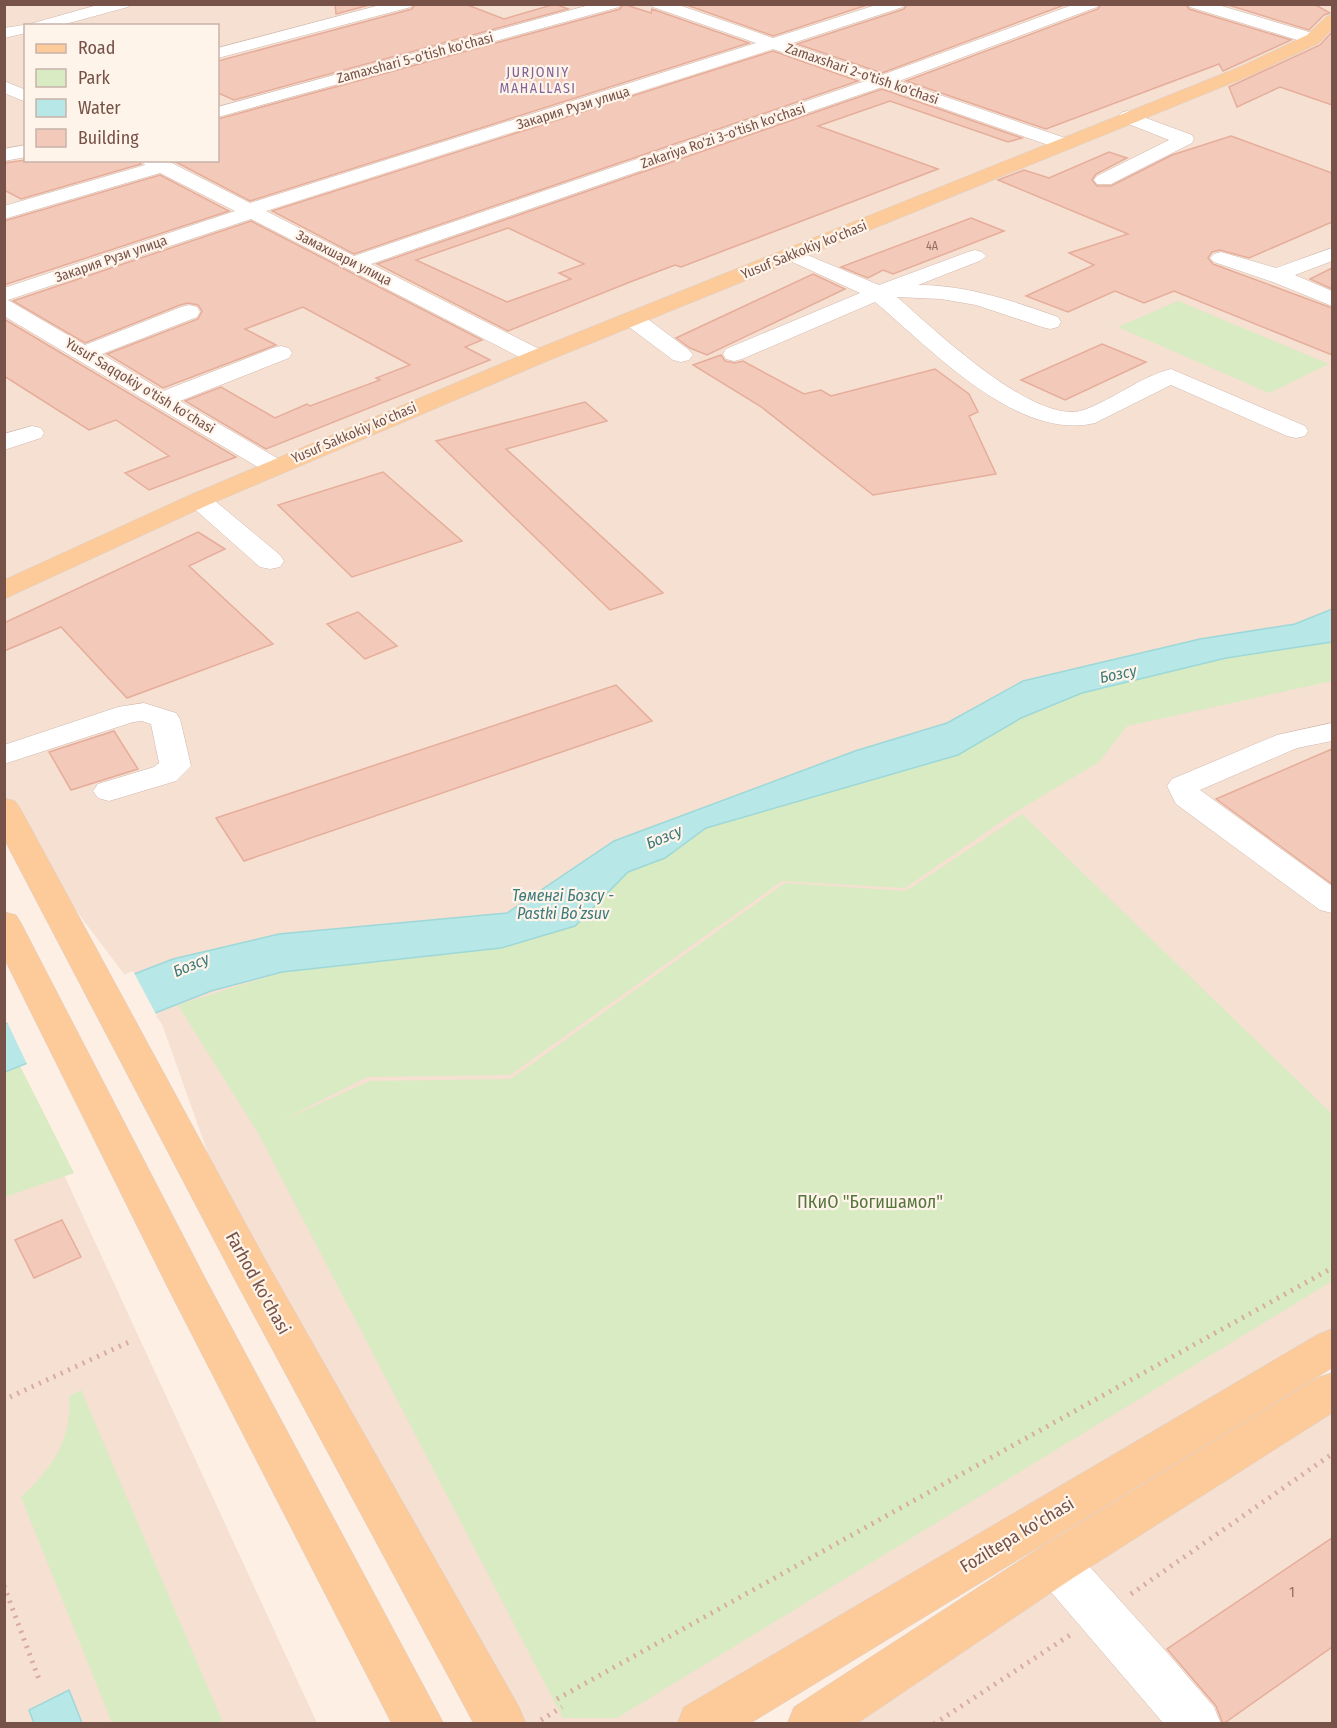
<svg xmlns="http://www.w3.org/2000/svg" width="1337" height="1728" viewBox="0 0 1337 1728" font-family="'Fira Sans Condensed',sans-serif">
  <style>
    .residential { fill: #f5e0d2; fill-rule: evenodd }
    .green { fill: #d8ebc2 }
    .water { fill: #b8e7e7; stroke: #9dd8d9; stroke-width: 1.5 }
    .pier { fill: #fdefe4 }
    .building { fill: #f3c9ba; stroke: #e6ad9a; stroke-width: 1.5; fill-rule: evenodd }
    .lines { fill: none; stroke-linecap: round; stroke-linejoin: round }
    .minor-casing { stroke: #d1b8ad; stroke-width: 1 }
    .major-casing { stroke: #d9cfcc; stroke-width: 1 }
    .path { stroke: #d8ac9e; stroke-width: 5; stroke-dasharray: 2 6; stroke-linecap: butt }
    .minor { fill: #fff; fill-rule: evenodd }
    .major { fill: #fdca9a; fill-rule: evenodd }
    .labels { text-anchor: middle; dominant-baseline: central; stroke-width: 4.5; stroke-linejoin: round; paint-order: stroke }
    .number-label { font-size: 12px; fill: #957065 }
    .far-street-label { font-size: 14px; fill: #765249; stroke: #fff4ea }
    .far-neighbourhood-label { font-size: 14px; letter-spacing: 1.5px; fill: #80649a; stroke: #fff4ea }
    .near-number-label { font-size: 15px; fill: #957065 }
    .water-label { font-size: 16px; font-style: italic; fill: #3c7a7c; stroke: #fff4ea }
    .near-park-label { font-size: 18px; fill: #56763d; stroke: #fff4ea }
    .near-street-label { font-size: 18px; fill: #765249; stroke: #fff4ea }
  </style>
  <rect width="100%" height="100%" fill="#fdefe4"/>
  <path class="residential" d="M4 5H1332V1347L702 1723H501L248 1266 162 1024 21 838 5 808ZM26 26H218V160H26Z
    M52 1149 317 1723H5L4 1166Z
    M1332 1391V1723L812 1724 1056 1563Z"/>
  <path class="green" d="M1178 301 1329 364 1269 393 1118 327Z
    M1332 642V681L1127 726 1099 762 1014 813 905 888 782 881 510 1075 367 1077 279 1122 370 1081 511 1079 785 883 906 891 1022 814 1332 1114V1281L617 1718H563L258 1133 178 1005 282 972 501 948 575 926 628 872 665 858 706 828 958 755 1021 718 1082 693 1226 658Z
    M20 1066 74 1173 5 1197V1072Z
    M81 1390 223 1723H112L21 1497C51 1470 73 1438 69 1396Z"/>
  <path class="water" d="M1332 609V642L1226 658 1082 693 1021 718 958 755 706 828 665 858 628 872 575 926 501 948 282 972 211 991 5 1072V1024L173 959 279 934 507 913 614 841 855 751 947 723 1023 681 1200 639 1295 624Z
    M69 1690 82 1723H34L29 1710Z"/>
  <path class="pier" d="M133 971 157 1016 28 1066 6 1020Z"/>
  <path class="building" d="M335 4H373L336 14Z
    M415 4H465L504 19 555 4 568 9 234 100 218 93V61L412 9Z
    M623 4 651 13 652 9 749 43 250 201 172 160H218V119L620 9Z
    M684 4H870L773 36Z
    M907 4H1067L882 73 797 44 904 9Z
    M1101 4H1186L1189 9 1291 40 1223 71 1219 64 1046 129 906 81 1098 9Z
    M1225 4H1314L1330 13 1324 15 1309 30Z
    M1332 32V105L1280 87 1237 107 1229 87 1320 45Z
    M773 51 858 81 354 254 272 211Z
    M882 89 1022 138 1008 142 890 101 818 126 938 169 681 267 675 265 630 282 508 331 377 264ZM508 228 584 264 559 273 571 279 507 302 416 260Z
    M1231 136 1332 173V222L1249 258 1220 250 1212 252 1208 258 1213 264 1332 308V355L1174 291 1144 303 1115 291 1068 312 1026 296 1094 265 1069 253 1128 234 998 180 1024 170 1049 178 1109 152 1127 158 1096 174 1092 180 1097 186H1111L1172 155Z
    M26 160H139L141 164 21 199 4 190V163Z
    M160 175 229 211 4 285V221Z
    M971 218 1004 231 893 274 883 270 868 278 841 267Z
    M251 221 482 340 465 347 490 360 266 449 185 401 221 387 275 418 307 404 310 406 380 380 376 378 410 365 303 307 245 329 276 345 163 388 107 354 198 319 202 311 198 305 188 303 180 305 85 343 13 301Z
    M1332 268V289L1310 279Z
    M813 274 845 289 707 355 690 348 676 338Z
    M4 319 236 457 149 490 125 473 169 456 116 420 89 430 4 376Z
    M1102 344 1146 362 1065 400 1021 380Z
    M721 355 725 361 735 363 743 361 804 394 821 390 831 396 935 369 969 394 978 412 969 416 996 474 873 495 760 406 693 365Z
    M585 402 607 421 506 449 663 593 610 610 436 441Z
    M383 472 462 541 352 577 278 505Z
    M198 532 225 549 189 566 273 644 127 698 61 627 4 651V623Z
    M358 612 397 646 365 659 327 624Z
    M616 685 652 721 244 861 216 818Z
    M114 731 138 769 71 790 49 752Z
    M1332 749V884L1216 799Z
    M62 1220 81 1257 34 1278 15 1240Z
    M1332 1538V1647L1223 1724 1216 1706 1167 1649Z"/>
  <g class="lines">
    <g class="minor-casing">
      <path id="minor" d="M101 4H130L128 7 58 26H26V33L4 38V28L30 24Z
        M384 4H413L411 7 218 58V48Z
        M593 4H621L619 7 218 117V107Z
        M651 4H676L773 38 879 4H905L903 7 790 44 882 75 1075 4H1099L1097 7 899 81 1071 140 1073 144 1071 148H1057L882 87 371 264 545 352 549 357 545 362 537 364 529 362 251 219 8 300 85 345 181 307 189 305 197 307 200 312 197 317 102 354 163 391 273 348 281 346 289 348 292 353 289 358 180 401 284 462 288 467 284 472 275 475 266 472 4 316V288L235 211 160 173 4 219V206L145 165 141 160H166L250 203 756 43 653 7ZM773 49 865 81 354 256 266 211Z
        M1188 4H1215L1319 35 1321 39 1319 43H1307L1190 7Z
        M4 81 26 90V102L4 93Z
        M1127 111 1192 135 1194 139 1192 143 1111 184H1097L1094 180 1097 176 1169 140 1121 121 1118 117 1121 113Z
        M26 145V157L4 161V149Z
        M1332 248V261L1295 275 1332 291V306L1273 282 1214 262 1210 258 1214 254 1221 252 1276 268Z
        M793 249 879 285 968 252 975 250 982 252 986 256 982 260 918 285C967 285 1013 301 1058 317L1061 322 1058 327 1050 329 1042 327 976 305 941 299 897 297C933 328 1035 427 1084 410 1114 399 1140 377 1171 369L1305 426 1308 431 1305 436 1296 438 1287 436 1171 385 1095 423C1017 442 930 348 875 302L742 359 734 361 726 359 723 354 726 349 860 293 786 259 782 255 786 251Z
        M633 312 641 314 689 350 693 355 689 360 681 362 673 360 625 324 622 319 625 314Z
        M32 426 41 428 44 433 41 438 4 450V434Z
        M199 492 208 495 280 555 284 561 280 567 270 569 260 567 190 505 186 500 190 495Z
        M144 703 176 713 180 719 191 766 176 781 109 801 98 798 93 791 98 784 154 767 159 763 151 724 142 721 133 722 4 764V745L118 707Z
        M1332 723V741L1297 748 1200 790 1332 886V913L1320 910 1176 804 1167 786 1172 779 1277 735Z
        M1056 1542 1073 1548 1171 1657 1214 1707 1221 1724H1164L1039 1578 1033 1563 1039 1548Z"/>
    </g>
    <g class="major-casing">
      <path id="major" d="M1332 15V29L1319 43 1254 74 545 362 208 505 4 599V580L190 495 529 352 1242 66 1307 35 1326 17Z
        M4 798 15 801 20 808 262 1254 519 1707 526 1724H474L234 1278 4 839Z
        M4 912 16 915 21 923 205 1278 444 1724H392L169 1290 4 958Z
        M1332 1329V1368L749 1724H677L684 1707 1317 1335Z
        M1332 1373V1413L1073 1578 856 1724H787L794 1707 1039 1548 1317 1378Z"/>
    </g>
    <path class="path" d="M10 1397 129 1342
      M4 1586 40 1682
      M1131 1594 1332 1454
      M557 1699 1332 1268
      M541 1720 562 1707
      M934 1724 1070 1635"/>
    <use href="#minor" class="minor"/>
    <use href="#major" class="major"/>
  </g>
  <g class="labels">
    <g class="number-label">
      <text x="932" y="246">4A</text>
    </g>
    <g class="far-street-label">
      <text transform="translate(415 58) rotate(-15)">Zamaxshari 5-o'tish ko'chasi</text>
      <text transform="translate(862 74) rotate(19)">Zamaxshari 2-o'tish ko'chasi</text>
      <text transform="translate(573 108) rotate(-17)">Закария Рузи улица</text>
      <text transform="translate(723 136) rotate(-19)">Zakariya Ro'zi 3-o'tish ko'chasi</text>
      <text transform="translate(804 250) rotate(-22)">Yusuf Sakkokiy ko'chasi</text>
      <text transform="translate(344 258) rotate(27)">Замахшари улица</text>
      <text transform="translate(111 259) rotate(-19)">Закария Рузи улица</text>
      <text transform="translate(140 386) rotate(31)">Yusuf Saqqokiy o'tish ko'chasi</text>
      <text transform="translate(354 433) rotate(-23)">Yusuf Sakkokiy ko'chasi</text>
    </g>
    <g class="far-neighbourhood-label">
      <text x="538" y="72">JURJONIY<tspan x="538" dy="16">MAHALLASI</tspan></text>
    </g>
    <g class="near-number-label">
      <text x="1292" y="1592">1</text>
    </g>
    <g class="water-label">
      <text transform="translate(1118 674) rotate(-12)">Бозсу</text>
      <text transform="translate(664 837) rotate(-23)">Бозсу</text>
      <text x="563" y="895">Төменгі Бозсу -<tspan x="563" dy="18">Pastki Boʻzsuv</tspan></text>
      <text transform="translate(191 965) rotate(-23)">Бозсу</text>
    </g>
    <g class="near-park-label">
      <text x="870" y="1202">ПКиО "Богишамол"</text>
    </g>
    <g class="near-street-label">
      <text transform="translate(258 1283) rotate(61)">Farhod ko'chasi</text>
      <text transform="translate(1017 1535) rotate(-31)">Foziltepa ko'chasi</text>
    </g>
  </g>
  <rect width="1337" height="1728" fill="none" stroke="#765249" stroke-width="12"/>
  <rect x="24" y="24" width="195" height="138" fill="#fff4ea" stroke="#c8b3aa" stroke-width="1.5"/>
  <rect x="36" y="44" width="30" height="9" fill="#fdca9a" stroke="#c8b3aa" stroke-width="1.5"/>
  <text x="78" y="54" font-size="18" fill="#765249">Road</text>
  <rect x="36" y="69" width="30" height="18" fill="#d8ebc2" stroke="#c8b3aa" stroke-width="1.5"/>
  <text x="78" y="84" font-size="18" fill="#765249">Park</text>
  <rect x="36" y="99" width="30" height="18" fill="#b8e7e7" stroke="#c8b3aa" stroke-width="1.5"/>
  <text x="78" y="114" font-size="18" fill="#765249">Water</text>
  <rect x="36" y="129" width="30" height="18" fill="#f3c9ba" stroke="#c8b3aa" stroke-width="1.5"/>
  <text x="78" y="144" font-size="18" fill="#765249">Building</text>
</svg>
